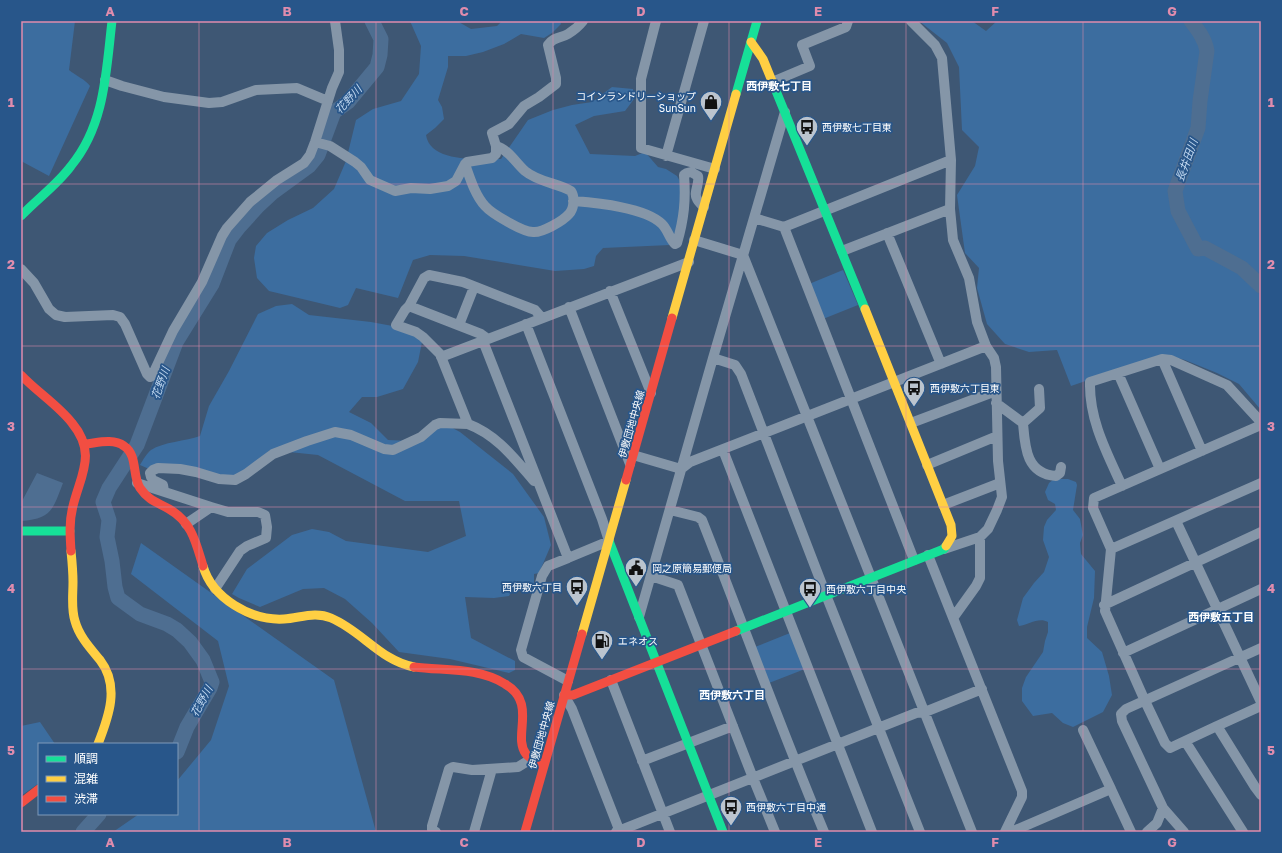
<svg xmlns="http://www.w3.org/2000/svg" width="1282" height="853" viewBox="0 0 1282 853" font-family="'Golos Text','Noto Sans JP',sans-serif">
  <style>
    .green { fill: #3c6d9f }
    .water { fill: #4e6e91 }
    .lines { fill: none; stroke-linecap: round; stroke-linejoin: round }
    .river { stroke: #4e6e91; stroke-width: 15 }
    .street { stroke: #8596a8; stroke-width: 10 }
    .fast { stroke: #16e098; stroke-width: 9 }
    .slow { stroke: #ffcf43; stroke-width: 9 }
    .jam { stroke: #f24e42; stroke-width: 9 }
    .grid { fill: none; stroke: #e08cad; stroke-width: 1; stroke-opacity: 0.55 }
    .labels { text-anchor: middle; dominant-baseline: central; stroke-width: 3.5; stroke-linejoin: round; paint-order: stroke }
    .poi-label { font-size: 10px; fill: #fff; stroke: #28568a; text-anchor: start }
    .street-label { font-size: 10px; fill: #fff; stroke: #28568a }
    .neighbourhood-label { font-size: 11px; font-weight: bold; fill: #fff; stroke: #28568a }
    .water-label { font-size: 11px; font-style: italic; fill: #c1d8f0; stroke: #28568a }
    .neatline { fill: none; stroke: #e08cad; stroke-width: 1.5 }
    .grid-label { font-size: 13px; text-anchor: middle; font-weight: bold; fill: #e08cad }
  </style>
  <rect width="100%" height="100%" fill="#3e5774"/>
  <path class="green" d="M21 21H75L69 70C75 75 86 80 90 86L49 176 21 161Z
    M410 21H457L471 29 497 26 502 21H560L561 24 552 33 544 38 521 34 504 44 483 52 466 56H448V67L438 100 442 107 444 119 435 128 426 135C430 163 480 159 501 159L528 120 553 110 572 105 592 102 612 87 633 89 634 99 625 111 594 116 575 125 590 154 635 156 645 152 658 167 666 169 677 176 683 187 676 239 670 245 603 248 596 256 594 266 584 269 555 271 464 256 430 255 413 260 398 298 356 288 348 305 340 308 269 291 257 278 254 258 256 246 267 233 288 220 313 208 334 189 346 161 356 120 373 109 401 101 419 74 421 46Z
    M919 21H972L986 31 997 21H1261V410L1239 384 1217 373 1185 360 1166 355 1141 362 1071 386 1057 350 1029 352 1005 344 987 324 977 288 979 268 965 253 957 195 975 166 979 147 962 130 959 67 947 43Z
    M843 270 858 305 823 319 809 284Z
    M292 304 309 315 371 322 398 327 419 338 422 342 418 362 403 389 377 397H362L349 412 371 423 388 440 411 441 445 424 460 432 513 474 544 517 551 545 539 573 534 574V584L517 581 509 596 494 598 465 597 471 638 515 661V670L509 673 450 659 399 652 372 623 345 599 324 588 303 589 260 607 239 598 232 594 247 569 292 535 312 529 329 532 346 541 428 552 466 536 459 501H405L318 455 270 450 248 469 232 477 149 469 140 465C143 460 147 453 151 450 163 442 186 441 200 436L209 406 229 371 258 314 276 306Z
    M1054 479H1068L1076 482 1077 485 1073 510 1080 519 1083 535 1080 543 1081 554 1095 571 1094 598 1087 627V638L1102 652 1109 676 1112 695 1103 712 1073 727 1063 723 1052 713 1033 716 1022 701V688L1026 677 1043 652 1045 641 1048 632V622C1038 617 1029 625 1019 626L1017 620 1023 598 1034 583 1044 572 1049 557 1043 540 1044 527 1047 520 1056 510 1055 504 1048 500 1045 492 1049 483Z
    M141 543 334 680 376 832H113L139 814H177V781L211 740 229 686 218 641 131 574Z
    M790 633 805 669 769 683 755 647Z
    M40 722 55 744H39V783L21 796V726Z"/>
  <path class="water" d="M37 473 63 483C53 509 52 519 21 521V503Z"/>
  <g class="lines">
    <path class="river" d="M1191 21C1198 30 1205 39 1207 51L1200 101 1198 128 1175 191 1178 211 1198 249 1205 248 1242 268 1261 286
      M177 752 187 727 210 688 212 682 203 660 190 642 177 630 167 624 140 614 118 598 115 587 112 561 107 537 109 520 103 502 109 488 137 445 176 342 212 284 229 240 239 227 258 206 272 193 309 166 318 155 334 112 348 102 377 67 380 55 381 39 372 21
      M83 832 99 814"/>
    <path class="street" d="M656 21 641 79V148L715 169
      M911 21 935 45 942 58 951 160 950 209 953 240 969 278 977 322 986 346 994 358 996 367 998 461 1002 497 997 510 988 529 980 537 944 549
      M105 80 122 86 164 97 209 103 222 102 256 90 297 88 328 101
      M772 82 810 66 802 45 846 27 848 21
      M315 142 330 146 355 162 361 167 370 180 395 191 411 188 430 189 448 186 456 181 465 164 467 162 492 158 496 154V146L492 133 509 124 524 106 539 97 556 84V78L548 45C553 37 561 38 568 34 573 31 579 26 583 21
      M666 156 704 21
      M465 164C470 178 475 195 485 206 492 214 523 232 533 232 542 233 563 221 569 214 574 209 575 197 571 191 557 183 538 182 525 171 516 163 508 149 496 146
      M573 201C596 203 645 207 662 224 668 230 669 238 675 244L677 243C684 219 686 200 684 175L687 173 691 172 698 176C700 183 693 193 697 199 698 202 702 205 704 207
      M754 218 784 227 951 160
      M784 227 914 560
      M887 233 941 364
      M694 240 743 255 972 832
      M842 251 950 209
      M21 269 34 283 49 309 56 315 65 317 113 315 120 317 125 324 147 374 150 377 152 376 173 331 202 282 222 236 227 228 250 202 277 180 304 163 310 155 315 142 332 88 339 72V50L335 21
      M610 291 651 393
      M409 306 405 310 396 325 416 332 423 337 440 354 468 424C497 435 514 458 534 481
      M569 307 630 464
      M459 325 474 287
      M488 339 481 334 409 306 424 278 429 275 463 282 535 310 542 318
      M483 341 568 558 609 541 602 519 526 324
      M441 357 689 262
      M713 358 735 365 741 374 826 595 920 832
      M1162 359 1202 451
      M1118 373 1160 469
      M996 403 1023 423C1025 447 1026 474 1056 476L1060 473 1061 467
      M911 423 996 391
      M1023 423 1040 408 1039 389
      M1261 425 1094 498 1093 508 1111 549 1105 611 1145 701 1165 743 1170 748 1217 726 1255 787 1261 795
      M723 450 872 832
      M633 455 681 469
      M927 465 997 436
      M681 469 690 462 986 346
      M137 483 211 507
      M1122 486C1107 453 1089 420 1090 382L1162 359 1171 360 1227 385 1261 422
      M164 491 163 485 153 480 151 477 150 473 153 470 158 468 180 469 196 472 219 479 235 480 246 474 273 454 307 441 335 432 351 435 384 449 393 450 421 437 435 425 440 423 468 424
      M943 505 1000 483
      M670 510 698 517 702 520C743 624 781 729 824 832
      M1176 521 1261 702
      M186 524 211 507 228 512H258L265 515 267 527 266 538 247 546 240 551 215 589
      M1111 549 1261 483
      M928 555 1022 791V797L1005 832
      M568 558 548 566 542 576 521 650 523 657 568 681
      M651 576 678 585 753 778 775 832
      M1104 605 1261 532
      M639 617 713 358 785 112
      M953 618 976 586 980 578V537
      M1123 653 1261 589
      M611 680 670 832
      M564 695 572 709 620 832
      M1217 726 1261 706
      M1083 730 1111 789
      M1185 741 1243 832
      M642 761 733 726
      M436 832 432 830V826L449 769 453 767 472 770 518 767 531 759
      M474 832 492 769
      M616 832 916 713 925 712 982 689
      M1011 832 1111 789 1131 832
      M1147 832 1157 823 1163 808
      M1184 832 1163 808 1122 721 1121 714 1126 709 1261 648"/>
    <path class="fast" d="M774 86 865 309
      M736 94 757 21
      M21 216C37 199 57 185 71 166 105 125 106 72 112 21
      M21 531H70
      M609 541 723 832
      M736 631 944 549 946 546"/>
    <path class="slow" d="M751 42 763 59 774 86
      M865 309 951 525 952 536 946 546
      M672 318 736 94
      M71 551C72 561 73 572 73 582 73 595 71 609 75 621 79 636 90 648 100 660 120 686 109 716 98 744
      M203 566C212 598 251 621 284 619 300 618 315 611 331 618 362 631 381 661 414 667
      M582 634 626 480"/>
    <path class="jam" d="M21 375C37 392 58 405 72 423 97 453 81 474 73 506 69 521 70 536 71 551
      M85 444C97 443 113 438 124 446 138 455 132 476 140 488 149 501 157 502 169 509 192 522 196 543 203 566
      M626 480 672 318
      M414 667C444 671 478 667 505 684 538 703 512 736 526 754 530 759 538 762 544 765
      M564 695H573L736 631
      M21 803 39 789
      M525 832 582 634"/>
  </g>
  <path class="grid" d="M199 21V832M376 21V832M553 21V832M729 21V832M906 21V832M1083 21V832M21 184H1261M21 346H1261M21 507H1261M21 669H1261"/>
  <defs>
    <g id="shop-pin" transform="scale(1.15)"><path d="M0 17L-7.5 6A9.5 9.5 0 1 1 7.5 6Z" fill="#bbc4ce" stroke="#28568a"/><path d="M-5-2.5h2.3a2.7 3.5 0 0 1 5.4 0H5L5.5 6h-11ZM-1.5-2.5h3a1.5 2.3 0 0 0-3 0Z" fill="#111"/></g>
    <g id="bus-pin" transform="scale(1.15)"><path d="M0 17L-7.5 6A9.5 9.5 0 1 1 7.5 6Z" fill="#bbc4ce" stroke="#28568a"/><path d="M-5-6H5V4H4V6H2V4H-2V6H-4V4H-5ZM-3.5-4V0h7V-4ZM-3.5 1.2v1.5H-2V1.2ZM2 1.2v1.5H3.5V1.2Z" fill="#111"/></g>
    <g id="civic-pin" transform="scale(1.15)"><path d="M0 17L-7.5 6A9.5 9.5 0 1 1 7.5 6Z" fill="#bbc4ce" stroke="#28568a"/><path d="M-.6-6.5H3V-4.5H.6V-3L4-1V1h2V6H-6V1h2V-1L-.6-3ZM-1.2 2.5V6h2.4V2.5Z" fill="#111"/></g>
    <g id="fuel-pin" transform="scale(1.15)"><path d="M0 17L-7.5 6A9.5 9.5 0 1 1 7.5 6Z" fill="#bbc4ce" stroke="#28568a"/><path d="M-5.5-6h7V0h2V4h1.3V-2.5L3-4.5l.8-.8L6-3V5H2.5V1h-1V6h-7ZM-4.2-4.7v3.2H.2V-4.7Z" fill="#111"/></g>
  </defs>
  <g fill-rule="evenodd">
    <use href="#shop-pin" x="711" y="102"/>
    <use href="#bus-pin" x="807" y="127"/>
    <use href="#bus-pin" x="914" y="388"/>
    <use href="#civic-pin" x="636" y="568"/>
    <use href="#bus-pin" x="577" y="587"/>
    <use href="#bus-pin" x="810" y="589"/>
    <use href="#fuel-pin" x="602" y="641"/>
    <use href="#bus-pin" x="731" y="807"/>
  </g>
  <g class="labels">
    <g class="poi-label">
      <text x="696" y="96" text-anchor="end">コインランドリーショップ<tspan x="696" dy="12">SunSun</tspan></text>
      <text x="822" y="127">西伊敷七丁目東</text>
      <text x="930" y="388">西伊敷六丁目東</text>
      <text x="652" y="568">岡之原簡易郵便局</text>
      <text x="562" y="587" text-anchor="end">西伊敷六丁目</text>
      <text x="826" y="589">西伊敷六丁目中央</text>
      <text x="618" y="641">エネオス</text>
      <text x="746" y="807">西伊敷六丁目中通</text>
    </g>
    <g class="street-label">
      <text transform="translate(631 424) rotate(-74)">伊敷団地中央線</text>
      <text transform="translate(541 735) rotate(-74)">伊敷団地中央線</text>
    </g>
    <g class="neighbourhood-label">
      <text x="779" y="85">西伊敷七丁目</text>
      <text x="1221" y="616">西伊敷五丁目</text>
      <text x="732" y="694">西伊敷六丁目</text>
    </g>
    <g class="water-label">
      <text transform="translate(348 99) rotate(-47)">花野川</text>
      <text transform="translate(1186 160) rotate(-70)">長井田川</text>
      <text transform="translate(160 383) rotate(-70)">花野川</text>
      <text transform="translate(201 701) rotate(-61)">花野川</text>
    </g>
  </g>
  <rect width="1282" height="853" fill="none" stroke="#28568a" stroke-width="44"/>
  <rect x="38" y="743" width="140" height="72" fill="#28568a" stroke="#7e9ab9"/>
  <rect x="46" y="756" width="20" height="6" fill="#16e098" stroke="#7e9ab9"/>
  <text x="74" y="763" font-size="12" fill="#ffffff">順調</text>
  <rect x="46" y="776" width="20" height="6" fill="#ffcf43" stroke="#7e9ab9"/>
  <text x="74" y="783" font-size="12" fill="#ffffff">混雑</text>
  <rect x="46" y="796" width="20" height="6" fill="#f24e42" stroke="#7e9ab9"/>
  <text x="74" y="803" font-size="12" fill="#ffffff">渋滞</text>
  <rect x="22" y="22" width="1238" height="809" class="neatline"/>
  <g class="grid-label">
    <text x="110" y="16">A</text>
    <text x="287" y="16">B</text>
    <text x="464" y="16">C</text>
    <text x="641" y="16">D</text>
    <text x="818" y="16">E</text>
    <text x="995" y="16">F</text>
    <text x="1172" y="16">G</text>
    <text x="11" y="107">1</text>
    <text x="1271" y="107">1</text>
    <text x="11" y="269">2</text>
    <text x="1271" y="269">2</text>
    <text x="11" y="431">3</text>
    <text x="1271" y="431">3</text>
    <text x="11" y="593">4</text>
    <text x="1271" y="593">4</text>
    <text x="11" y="755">5</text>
    <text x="1271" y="755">5</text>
    <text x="110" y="847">A</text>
    <text x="287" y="847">B</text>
    <text x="464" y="847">C</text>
    <text x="641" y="847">D</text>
    <text x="818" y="847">E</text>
    <text x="995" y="847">F</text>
    <text x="1172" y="847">G</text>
  </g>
</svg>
